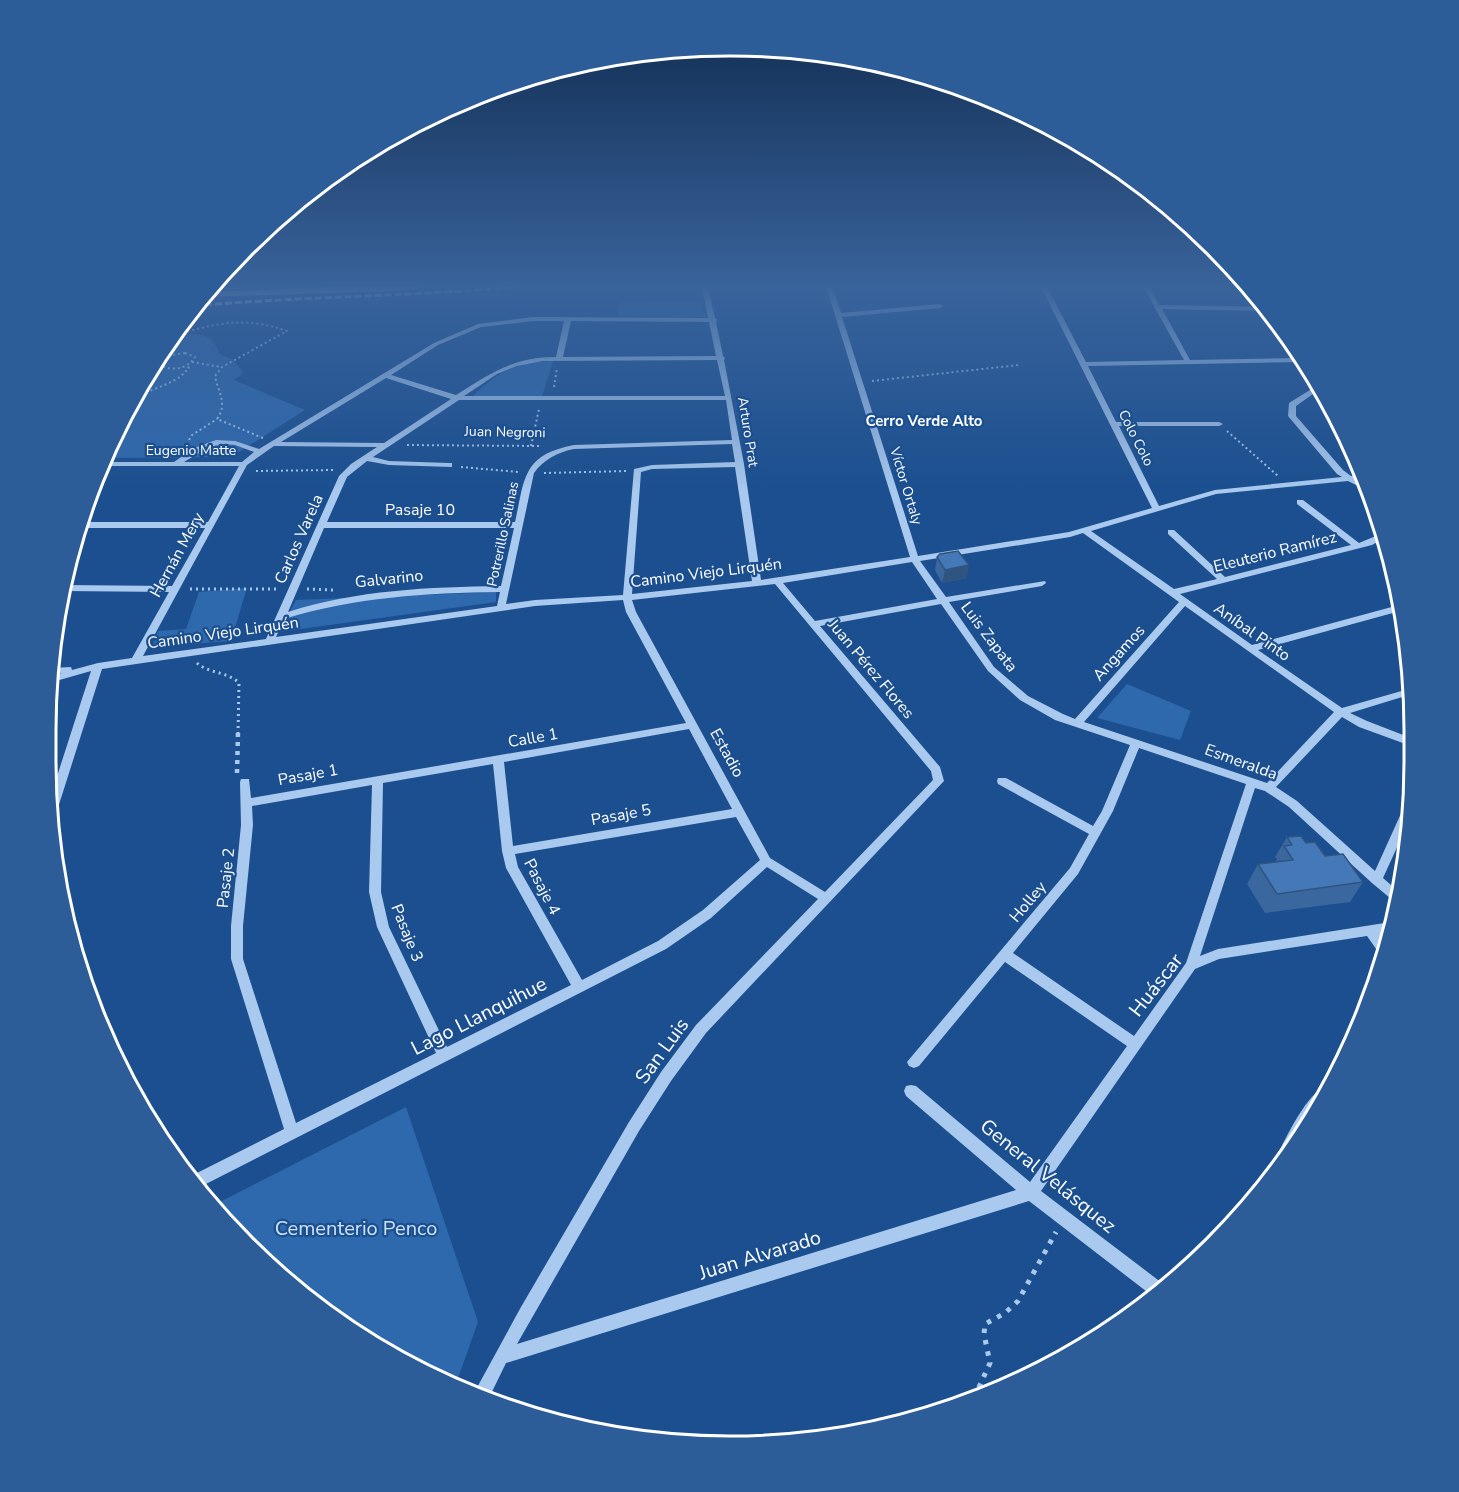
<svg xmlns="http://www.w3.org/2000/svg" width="1459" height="1492" viewBox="0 0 1459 1492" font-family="'Nunito Sans',sans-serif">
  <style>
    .green { fill: #2e69ad }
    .water { fill: #3c6290; stroke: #9cc4f0; stroke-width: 1.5 }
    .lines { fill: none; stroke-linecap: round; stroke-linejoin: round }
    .path-far3 { stroke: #a9c9ee; stroke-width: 2; stroke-dasharray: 2 3; stroke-linecap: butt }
    .path-far2 { stroke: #a9c9ee; stroke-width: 3; stroke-dasharray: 2 4; stroke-linecap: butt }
    .path-far1 { stroke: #a9c9ee; stroke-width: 4.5; stroke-dasharray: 4 5; stroke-linecap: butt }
    .path { stroke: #a9c9ee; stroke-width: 5; stroke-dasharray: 4.5 7; stroke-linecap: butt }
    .minor { fill: #a9c9ee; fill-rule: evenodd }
    .major { fill: #f0f6ff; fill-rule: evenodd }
    .rail { stroke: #fff; stroke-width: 3; stroke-dasharray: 7 3; stroke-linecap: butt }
    .wall { fill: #3a679d }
    .shaded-wall { fill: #305480 }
    .building { fill: #4478b7; stroke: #305480; stroke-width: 1.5 }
    .labels { text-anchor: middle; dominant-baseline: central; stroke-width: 4.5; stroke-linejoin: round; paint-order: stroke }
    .far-street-label { font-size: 14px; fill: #fff; stroke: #1b4f8f }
    .far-neighbourhood-label { font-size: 15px; font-weight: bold; fill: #fff; stroke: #1b4f8f }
    .street-label { font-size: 16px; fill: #fff; stroke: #1b4f8f }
    .near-street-label { font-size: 20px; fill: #fff; stroke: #1b4f8f }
    .near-park-label { font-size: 20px; fill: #cfe3fa; stroke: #1b4f8f }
    .rim { fill: none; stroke: #fff; stroke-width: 3 }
  </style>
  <rect width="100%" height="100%" fill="#1b4f8f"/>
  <path class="green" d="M700 302 707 317 617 316 620 303Z
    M176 333C199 335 210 330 220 354L233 360 242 371 241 375 234 380 305 410 231 457 105 458 137 387Z
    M553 361 542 397H472C499 371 514 363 553 361Z
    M247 588 231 641 152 647 158 631 186 629 199 592Z
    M496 592V602L279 632 296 600Z
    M1127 684 1191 711 1180 740 1097 718Z
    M406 1107 478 1322 456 1384 349 1332 246 1247 212 1206Z"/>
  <path class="water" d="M211 283H332L207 290Z"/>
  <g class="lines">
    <path class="path-far3" d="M842 287 885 283
      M173 336C215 323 244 316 287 331L222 367 215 376C218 392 228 404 217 419L263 438
      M185 353 195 357C187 370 172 371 159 365L166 356Z
      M192 362 221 367
      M147 373 162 367
      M872 381 1019 365
      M554 387 557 368
      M132 398 167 384 180 377 189 368 187 366
      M1227 431 1278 476
      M189 440 192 435 217 419
      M407 445 540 446
      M531 446 539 409
      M461 467 519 472
      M256 471 333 470
      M544 473 627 471"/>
    <path class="path-far2" d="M190 589H279
      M307 589 333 590
      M197 663C209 674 227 671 239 683L238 734"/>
    <path class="path-far1" d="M237 773 238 733"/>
    <path class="path" d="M974 1398 990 1363 984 1334 985 1324 1005 1313 1018 1301 1056 1232"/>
    <path class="minor" d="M825 283H831L841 313 940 304 943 306 940 308 842 317 918 556 1069 532 1152 508 1039 283H1045L1086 362 1184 360 1141 283H1147L1159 305 1267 307 1270 311 1162 309 1190 360 1301 358 1303 362 1088 366 1116 422H1219L1223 424 1219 426H1119L1159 506 1215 490 1342 477 1337 474 1288 416 1289 403 1318 385 1320 389 1296 406V416L1343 470 1351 476 1361 475 1363 479 1358 480 1365 484 1368 491 1348 481 1216 494 1091 531 1174 589 1217 579 1168 534V530H1174L1225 577 1351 545 1297 504V500H1303L1359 543 1383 533 1385 538 1372 545 1180 594 1252 645 1399 605 1400 611 1258 650 1342 708 1412 688V694L1350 713 1367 721 1411 738V746L1359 727 1342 717 1276 787 1297 801 1375 871 1403 809 1405 806 1409 805V821L1383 878 1399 892 1396 903 1372 883 1289 807 1265 791 1255 788 1200 956 1218 949 1391 922 1389 932 1380 934 1387 944 1384 957 1381 956 1367 936 1219 959 1195 969 1041 1191 1166 1286 1155 1298 1029 1201 506 1363 488 1400 474 1393 521 1307 629 1122 661 1072 696 1025 818 899 767 867 711 918 666 949 198 1188 189 1177 284 1129 231 959V926L241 825 240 782 241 779H249L251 798 686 723 626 612 623 600 535 606 102 669 56 814 54 817 50 818 49 801 91 671 49 683V677L62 673 49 674 50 668 71 667 72 670 98 663 132 658 169 592 63 591 64 585 172 586 205 528H78V522H208L239 466H101L103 462H174L194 448 216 440 235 441 259 449 434 343 478 324 533 317 708 318 702 287 705 285 708 287 715 318 717 320 716 322 723 356 725 358 724 360 744 464 761 580 910 557ZM533 321H564L556 357C513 357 491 373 456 395L391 375 438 345 481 327ZM571 321 709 322 716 356 563 357ZM717 360 725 396H464L497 374 517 366 543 361ZM386 378 451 399 384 443 281 442ZM459 400H726L732 440 574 445C522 455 525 478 515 522H327L347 477 367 461 389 465 452 467V463H449L389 461 373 457ZM225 444 235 445 254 452 242 462H184L209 447ZM732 444 735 462 652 465 634 469 623 595 535 600 506 604 534 473C543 460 558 452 574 449ZM274 446 377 447 351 464 339 476 266 639 143 656 247 465ZM735 467 752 581 632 594 641 472 652 469ZM324 528H514L501 586C429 587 357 590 288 612ZM1083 533 1179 602 1075 719 1063 714 1028 696 994 667 949 602 1042 586 1046 583 1045 581 946 597 920 561 1070 537ZM912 562 937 599 815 621 783 583ZM775 584 931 771 933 780 825 892 770 858 636 612 632 600ZM500 592 497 606 276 637 284 619C355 597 426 593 500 592ZM941 604 988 671 1020 700 1055 720 1130 745 1102 811 1093 826 1006 778H998L997 781 998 784 1089 834 1070 868 907 1062 909 1066 914 1068 919 1066 1005 962 1127 1046 1030 1182 916 1086 911 1085 906 1086 904 1091 906 1096 1016 1190 517 1344 639 1131 671 1081 706 1033 944 781 940 767 820 626ZM1185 606 1334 712 1267 783 1084 722ZM689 729 732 809 513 846 504 762ZM1139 748 1246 784 1186 963 1134 1036 1013 953 1078 874 1113 811ZM493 764 502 851 506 868 571 985 447 1047 389 927 381 892 383 783ZM372 785 369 892 377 927 436 1053 296 1123 243 959V926L253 825 252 806ZM736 817 760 860 703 910 658 941 582 980 518 867 515 854Z
      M1328 1085 1331 1086 1322 1104 1277 1168 1276 1167 1274 1162 1276 1157C1287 1137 1306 1093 1328 1085Z"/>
    <path class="major" d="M419 283H452L401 291 201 297 205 292Z"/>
    <path class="rail" d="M195 306C313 295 432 297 550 283"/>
  </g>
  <path class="wall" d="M937 557 967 578 942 583 935 570Z
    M1287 837 1306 843 1363 882 1350 902 1265 913 1247 884 1258 864 1275 862 1277 859 1275 857Z"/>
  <path class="shaded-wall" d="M969 565 967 578 942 583 945 570Z"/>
  <path class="building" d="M958 551 969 565 945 570 937 557 940 554Z
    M1301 836 1306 843 1315 842 1325 856 1343 854 1363 882 1277 894 1258 864 1293 860 1284 846 1292 845 1287 837Z"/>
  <linearGradient id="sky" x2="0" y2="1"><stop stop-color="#0f2b4f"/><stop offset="0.58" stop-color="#39639b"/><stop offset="1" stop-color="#39639b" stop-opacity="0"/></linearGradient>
  <rect width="1459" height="492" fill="url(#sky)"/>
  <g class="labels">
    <g class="far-street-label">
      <text transform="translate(505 432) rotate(1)">Juan Negroni</text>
      <text transform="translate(748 432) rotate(81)">Arturo Prat</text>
      <text transform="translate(1136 438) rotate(63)">Colo Colo</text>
      <text x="191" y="450">Eugenio Matte</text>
      <text transform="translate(906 486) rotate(73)">Víctor Ortaly</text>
      <text transform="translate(503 534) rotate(-78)">Potrerillo Salinas</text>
    </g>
    <g class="far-neighbourhood-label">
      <text x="924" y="421">Cerro Verde Alto</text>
    </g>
    <g class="street-label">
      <text x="420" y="510">Pasaje 10</text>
      <text transform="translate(299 539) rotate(-66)">Carlos Varela</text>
      <text transform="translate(1275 552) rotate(-14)">Eleuterio Ramírez</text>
      <text transform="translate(177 555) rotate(-61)">Hernán Mery</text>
      <text transform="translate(706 573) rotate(-7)">Camino Viejo Lirquén</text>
      <text transform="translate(389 579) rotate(-6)">Galvarino</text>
      <text transform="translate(1252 632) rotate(35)">Aníbal Pinto</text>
      <text transform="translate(223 633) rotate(-8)">Camino Viejo Lirquén</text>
      <text transform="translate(989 637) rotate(53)">Luis Zapata</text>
      <text transform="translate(1119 653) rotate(-48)">Angamos</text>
      <text transform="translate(871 669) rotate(50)">Juan Pérez Flores</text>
      <text transform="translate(533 738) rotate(-10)">Calle 1</text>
      <text transform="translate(727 753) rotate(61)">Estadio</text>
      <text transform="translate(1241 762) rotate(20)">Esmeralda</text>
      <text transform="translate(308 775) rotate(-10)">Pasaje 1</text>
      <text transform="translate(621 815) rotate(-10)">Pasaje 5</text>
      <text transform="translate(226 878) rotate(-84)">Pasaje 2</text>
      <text transform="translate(542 887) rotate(63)">Pasaje 4</text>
      <text transform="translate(1028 902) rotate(-50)">Holley</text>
      <text transform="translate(407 933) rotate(68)">Pasaje 3</text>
    </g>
    <g class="near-street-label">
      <text transform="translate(1156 985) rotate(-52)">Huáscar</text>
      <text transform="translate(479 1016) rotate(-27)">Lago Llanquihue</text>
      <text transform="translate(662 1051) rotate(-54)">San Luis</text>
      <text transform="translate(1048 1176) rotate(39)">General Velásquez</text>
      <text transform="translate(760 1255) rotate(-17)">Juan Alvarado</text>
    </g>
    <g class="near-park-label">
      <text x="356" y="1228">Cementerio Penco</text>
    </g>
  </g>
  <path d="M0 0H1459V1492H0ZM730 56H730A674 674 0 0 1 1404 730V762A674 674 0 0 1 730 1436H730A674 674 0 0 1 56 762V730A674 674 0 0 1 730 56Z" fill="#2d5d98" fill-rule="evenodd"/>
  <path class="rim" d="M730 56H730A674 674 0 0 1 1404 730V762A674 674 0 0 1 730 1436H730A674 674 0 0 1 56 762V730A674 674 0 0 1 730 56Z"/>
</svg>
